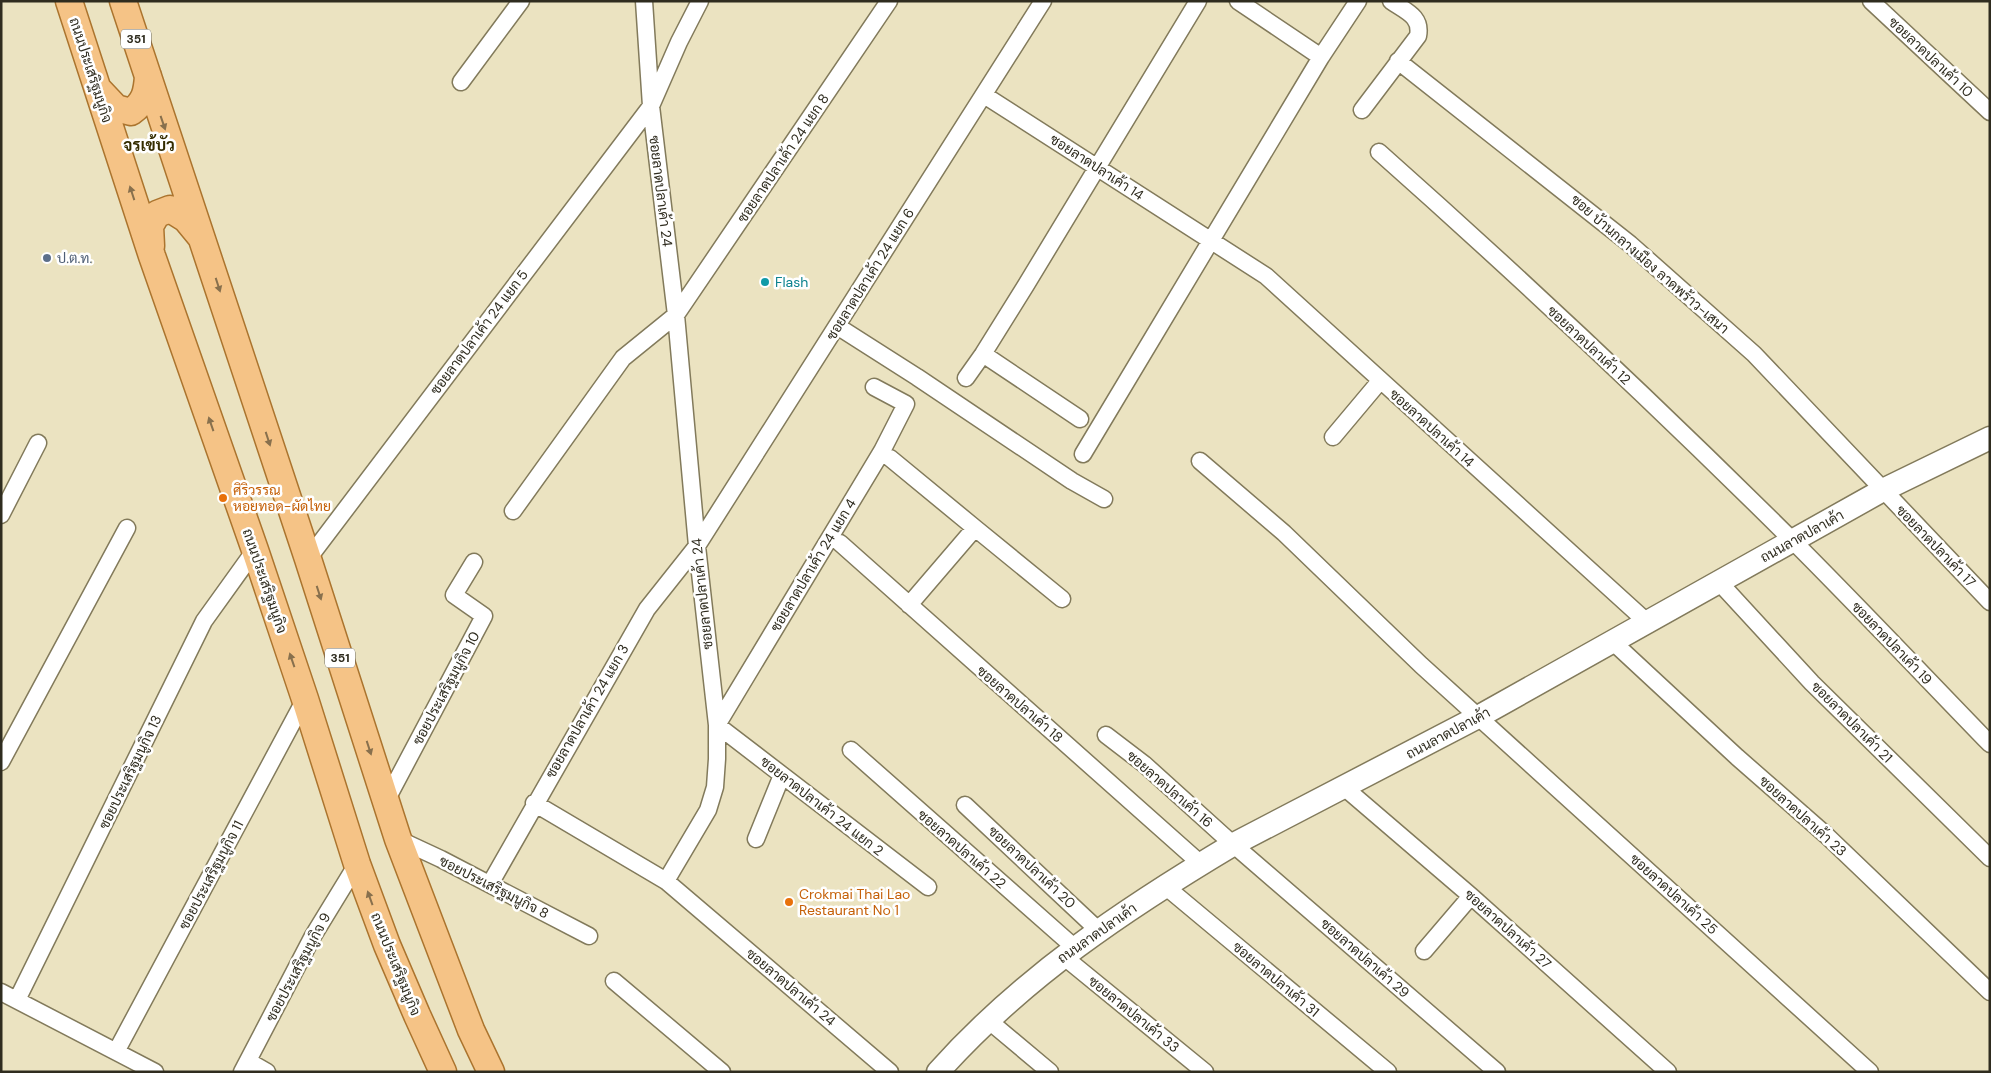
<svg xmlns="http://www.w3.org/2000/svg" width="1991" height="1073" viewBox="0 0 1991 1073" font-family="'DM Sans',Sarabun,sans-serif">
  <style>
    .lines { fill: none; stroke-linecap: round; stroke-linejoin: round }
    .street-casing { stroke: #827a5b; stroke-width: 19 }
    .secondary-casing { stroke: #827a5b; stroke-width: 25 }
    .primary-casing { stroke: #ab742e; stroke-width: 29 }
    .street { stroke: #fff; stroke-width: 16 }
    .secondary { stroke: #fff; stroke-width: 22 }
    .primary { stroke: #f5c386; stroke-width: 26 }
    .oneway { fill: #88704d }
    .service-dot { fill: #5c6f8a; stroke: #fff; stroke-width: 2 }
    .culture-dot { fill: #0f9aa8; stroke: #fff; stroke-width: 2 }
    .food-dot { fill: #e8710a; stroke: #fff; stroke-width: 2 }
    .labels { text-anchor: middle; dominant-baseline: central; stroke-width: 5; stroke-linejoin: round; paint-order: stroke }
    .shield { fill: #fff; stroke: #6d6b62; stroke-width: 1 }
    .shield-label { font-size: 12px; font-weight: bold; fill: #2f2c1f }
    .street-label { font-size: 14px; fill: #2f2c1f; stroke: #fff }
    .service-label { font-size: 14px; fill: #4e5e75; stroke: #fff; text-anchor: start }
    .culture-label { font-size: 14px; fill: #0d838f; stroke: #fff; text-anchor: start }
    .food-label { font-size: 14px; fill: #c56008; stroke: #fff; text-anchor: start }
    .quarter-label { font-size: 16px; font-weight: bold; fill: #342c00; stroke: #fff }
  </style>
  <rect width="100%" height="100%" fill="#ebe3c1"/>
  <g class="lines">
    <g class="street-casing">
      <path id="street" d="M644 1 651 106 676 315 697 546 717 725V759L715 787 708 810 666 881 890 1072
        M1238 1 1321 57
        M1871 1 1990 112
        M1398 61 1630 244 1754 354 1990 602
        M461 82 521 1
        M984 95 1266 276 1648 623
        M1362 110 1418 36C1422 16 1405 11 1391 1
        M1379 152C1521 278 1659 408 1793 541 1860 608 1924 676 1990 744
        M837 326 917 377 1072 481 1104 499
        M983 354 1080 419
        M966 378 983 354 1026 285 1198 1
        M874 387 906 404 882 451 717 725 928 887
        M1333 437 1380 381
        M1083 454 1321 57 1358 1
        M890 458 975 528
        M1200 461 1284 533 1421 665 1870 1072
        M513 511 623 358 676 315 889 1
        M1 515 38 443
        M840 543 1201 864
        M308 559 651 106 679 42 700 1
        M1719 582 1812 683 1990 858
        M909 605 975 528 1062 599
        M1613 642 1737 757 1826 835 1990 992
        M1106 735 1144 764 1227 839 1497 1072
        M851 750 1074 947
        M1 762 127 528
        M1345 788 1471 896 1668 1072
        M386 801 484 616 454 595 474 562
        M534 803 666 881
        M965 805 1098 930
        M398 839 441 859 589 936
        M756 839 782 775
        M490 884 647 609 697 546 1043 1
        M1165 886 1388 1072
        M1424 951 1471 896
        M1063 956 1205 1072
        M614 981 722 1072
        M1 992 155 1072
        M17 1000 204 621 255 550
        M988 1020 1050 1072
        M117 1050 305 699
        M248 1061 267 1072
        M242 1072 313 936 357 864"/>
    </g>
    <g class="secondary-casing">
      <path id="secondary" d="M938 1072C1023 977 1125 909 1234 844L1478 717 1883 490 1990 438"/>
    </g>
    <g class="primary-casing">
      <path id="primary" d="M69 1 152 256 255 550 305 699 357 864 387 945 417 1015 443 1072
        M123 1 308 559 398 839 471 1030 491 1072
        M98 89 116 108 131 112C145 102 147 92 148 76
        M151 246 150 226 157 214 170 209 186 219 200 236"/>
    </g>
    <use href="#street" class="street"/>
    <use href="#secondary" class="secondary"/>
    <use href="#primary" class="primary"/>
  </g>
  <defs><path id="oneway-solid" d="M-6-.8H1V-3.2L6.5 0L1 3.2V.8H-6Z" transform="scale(1.25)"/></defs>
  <g class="oneway">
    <use href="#oneway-solid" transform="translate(163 123) rotate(71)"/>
    <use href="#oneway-solid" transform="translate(132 193) rotate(-108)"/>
    <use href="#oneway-solid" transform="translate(218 285) rotate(72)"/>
    <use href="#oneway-solid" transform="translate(211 424) rotate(-109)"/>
    <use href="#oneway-solid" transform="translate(268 439) rotate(72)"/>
    <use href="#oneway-solid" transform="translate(319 593) rotate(72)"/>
    <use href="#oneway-solid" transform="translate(292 660) rotate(-109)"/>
    <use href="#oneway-solid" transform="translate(369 748) rotate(72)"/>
    <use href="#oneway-solid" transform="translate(370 898) rotate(-110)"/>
  </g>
  <circle class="service-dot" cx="47" cy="258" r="5"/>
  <circle class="culture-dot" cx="765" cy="282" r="5"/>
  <g class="food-dot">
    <circle cx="223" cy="498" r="5"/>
    <circle cx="789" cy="902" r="5"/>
  </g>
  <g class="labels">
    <g class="shield">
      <rect x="121" y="29.5" width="30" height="19" rx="4"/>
      <rect x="325" y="648.5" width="30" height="19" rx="4"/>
    </g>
    <g class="shield-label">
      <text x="136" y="39">351</text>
      <text x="340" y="658">351</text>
    </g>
    <g class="street-label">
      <text transform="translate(1931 57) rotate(43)">ซอยลาดปลาเค้า 10</text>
      <text transform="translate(91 70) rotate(72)">ถนนประเสริฐมนูกิจ</text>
      <text transform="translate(783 158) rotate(-56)">ซอยลาดปลาเค้า 24 แยก 8</text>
      <text transform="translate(1097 167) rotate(33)">ซอยลาดปลาเค้า 14</text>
      <text transform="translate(661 191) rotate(83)">ซอยลาดปลาเค้า 24</text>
      <text transform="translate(1650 264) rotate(41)">ซอย บ้านกลางเมือง ลาดพร้าว-เสนา</text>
      <text transform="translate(870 274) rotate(-58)">ซอยลาดปลาเค้า 24 แยก 6</text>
      <text transform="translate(479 332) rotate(-53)">ซอยลาดปลาเค้า 24 แยก 5</text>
      <text transform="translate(1589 345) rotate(43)">ซอยลาดปลาเค้า 12</text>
      <text transform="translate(1432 428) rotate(42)">ซอยลาดปลาเค้า 14</text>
      <text transform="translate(1802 536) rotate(-29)">ถนนลาดปลาเค้า</text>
      <text transform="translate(1936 546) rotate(46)">ซอยลาดปลาเค้า 17</text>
      <text transform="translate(813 565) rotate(-59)">ซอยลาดปลาเค้า 24 แยก 4</text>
      <text transform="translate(265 581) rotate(71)">ถนนประเสริฐมนูกิจ</text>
      <text transform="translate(702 594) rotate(-96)">ซอยลาดปลาเค้า 24</text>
      <text transform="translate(1892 643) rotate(46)">ซอยลาดปลาเค้า 19</text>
      <text transform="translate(446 688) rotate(-62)">ซอยประเสริฐมนูกิจ 10</text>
      <text transform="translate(1020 704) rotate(41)">ซอยลาดปลาเค้า 18</text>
      <text transform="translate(587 711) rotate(-60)">ซอยลาดปลาเค้า 24 แยก 3</text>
      <text transform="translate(1852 722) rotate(45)">ซอยลาดปลาเค้า 21</text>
      <text transform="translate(1448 733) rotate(-28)">ถนนลาดปลาเค้า</text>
      <text transform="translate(130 772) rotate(-64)">ซอยประเสริฐมนูกิจ 13</text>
      <text transform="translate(1170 789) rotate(41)">ซอยลาดปลาเค้า 16</text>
      <text transform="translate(822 806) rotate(38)">ซอยลาดปลาเค้า 24 แยก 2</text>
      <text transform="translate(1803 816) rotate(42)">ซอยลาดปลาเค้า 23</text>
      <text transform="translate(962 849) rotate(41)">ซอยลาดปลาเค้า 22</text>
      <text transform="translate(1032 867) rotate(43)">ซอยลาดปลาเค้า 20</text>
      <text transform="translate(211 875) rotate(-62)">ซอยประเสริฐมนูกิจ 11</text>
      <text transform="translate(494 887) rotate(27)">ซอยประเสริฐมนูกิจ 8</text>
      <text transform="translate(1674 894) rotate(42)">ซอยลาดปลาเค้า 25</text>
      <text transform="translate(1508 929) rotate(42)">ซอยลาดปลาเค้า 27</text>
      <text transform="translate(1097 933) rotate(-35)">ถนนลาดปลาเค้า</text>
      <text transform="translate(1365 958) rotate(41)">ซอยลาดปลาเค้า 29</text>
      <text transform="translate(396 964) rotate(68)">ถนนประเสริฐมนูกิจ</text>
      <text transform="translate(298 967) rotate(-62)">ซอยประเสริฐมนูกิจ 9</text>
      <text transform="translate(1276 979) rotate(40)">ซอยลาดปลาเค้า 31</text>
      <text transform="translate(791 987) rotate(40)">ซอยลาดปลาเค้า 24</text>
      <text transform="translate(1134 1014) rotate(39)">ซอยลาดปลาเค้า 33</text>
    </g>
    <g class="service-label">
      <text x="57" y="258">ป.ต.ท.</text>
    </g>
    <g class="culture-label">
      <text x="775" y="282">Flash</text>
    </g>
    <g class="food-label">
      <text x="233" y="490">ศิริวรรณ<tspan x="233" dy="16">หอยทอด-ผัดไทย</tspan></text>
      <text x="799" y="894">Crokmai Thai Lao<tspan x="799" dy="16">Restaurant No 1</tspan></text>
    </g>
    <g class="quarter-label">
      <text x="149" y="145">จรเข้บัว</text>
    </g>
  </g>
  <rect width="1991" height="1073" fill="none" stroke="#2f2c1f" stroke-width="5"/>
</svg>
